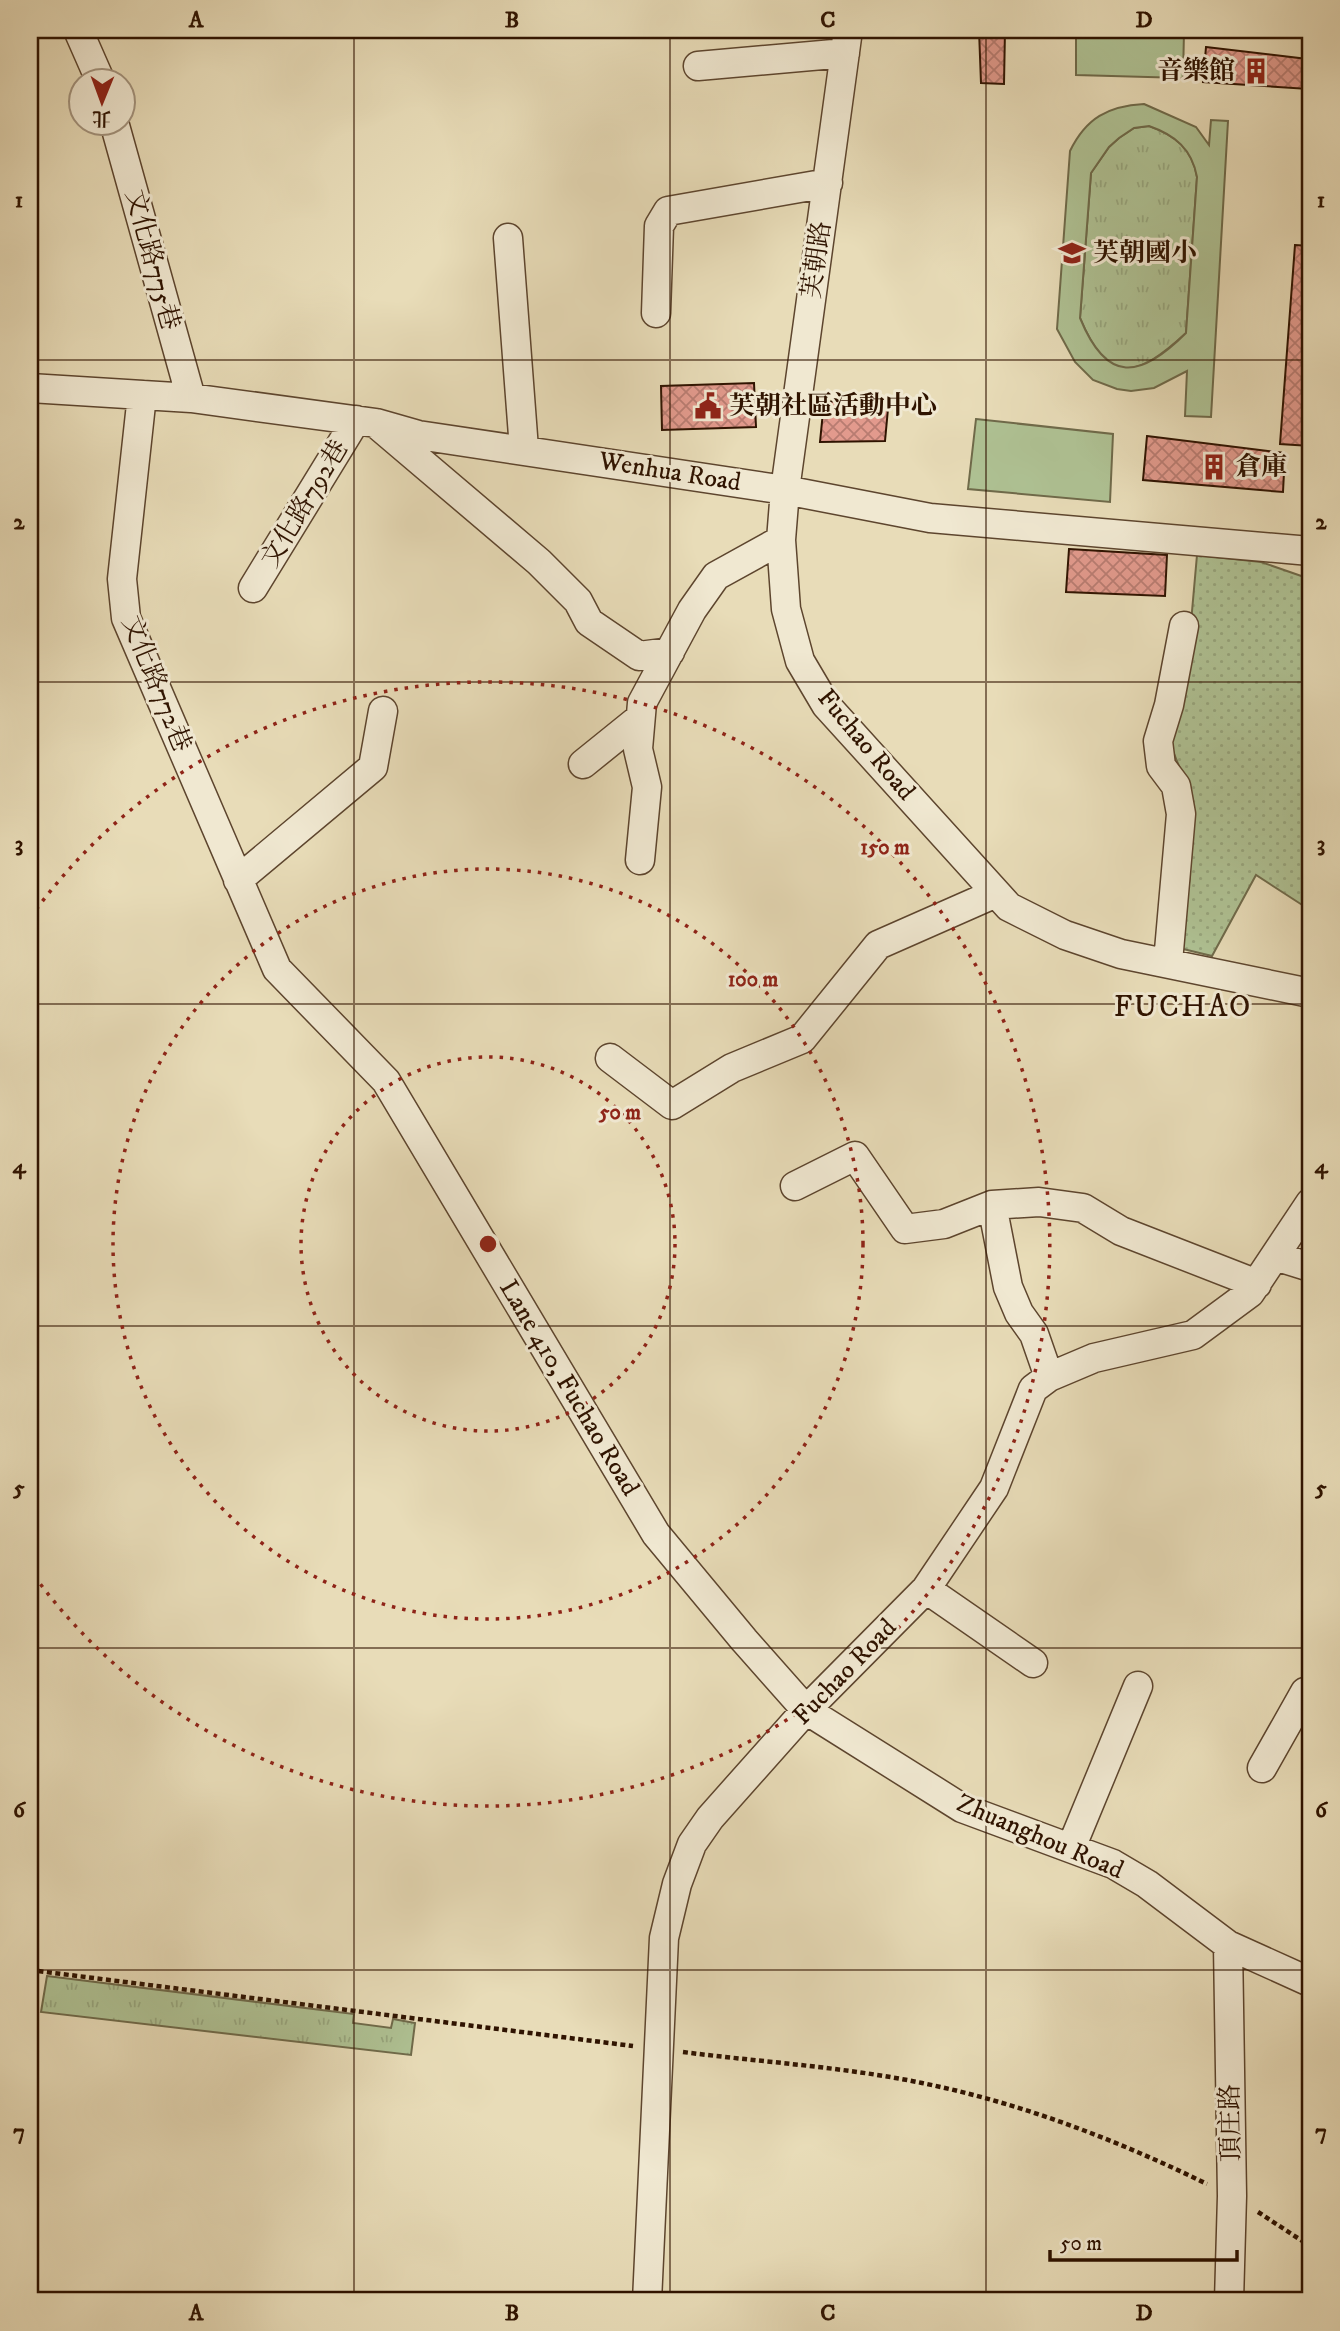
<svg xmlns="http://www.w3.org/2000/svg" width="1340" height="2331" viewBox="0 0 1340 2331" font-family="'IM FELL DW Pica','Noto Serif TC',serif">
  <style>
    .grass { fill: url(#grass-tufts); stroke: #6f6a4a; stroke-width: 2 }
    .park { fill: url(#park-dots); stroke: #6f6a4a; stroke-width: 2 }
    .garden { fill: #afc294; stroke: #6f6a4a; stroke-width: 2; fill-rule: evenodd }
    .building { fill: url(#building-cross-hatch); stroke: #2f1300; stroke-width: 2 }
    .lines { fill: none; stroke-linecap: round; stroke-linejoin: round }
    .minor-casing { stroke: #5d452e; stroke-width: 31 }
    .path { stroke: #2f1300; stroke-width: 4.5; stroke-dasharray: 5 3.5; stroke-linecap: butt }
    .minor { stroke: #f0e8d1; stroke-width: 28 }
    .grid { fill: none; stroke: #2f1300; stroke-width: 2; stroke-opacity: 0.55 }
    .ring { fill: none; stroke: #8f2418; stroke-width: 3.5; stroke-dasharray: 3.5 7 }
    .labels { text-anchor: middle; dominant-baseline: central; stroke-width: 6; stroke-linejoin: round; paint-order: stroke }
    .poi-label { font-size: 26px; font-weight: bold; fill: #2f1300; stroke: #f0e8d1; text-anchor: start }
    .street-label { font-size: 26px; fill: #2f1300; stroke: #f0e8d1 }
    .quarter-label { font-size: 30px; letter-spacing: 2px; fill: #2f1300; stroke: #f0e8d1 }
    .centre { fill: #8f2418; stroke: #f0e8d1; stroke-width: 3.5 }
    .ring-label { font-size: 21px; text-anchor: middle; font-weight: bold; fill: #8f2418; stroke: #f0e8d1; stroke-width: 6; stroke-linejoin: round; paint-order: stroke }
    .neatline { fill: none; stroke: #2f1300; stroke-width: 2.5 }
    .grid-label { font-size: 23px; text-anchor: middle; font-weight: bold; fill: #2f1300 }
  </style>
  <defs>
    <pattern id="grass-tufts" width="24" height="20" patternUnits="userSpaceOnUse" patternTransform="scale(1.75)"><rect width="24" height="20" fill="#afc294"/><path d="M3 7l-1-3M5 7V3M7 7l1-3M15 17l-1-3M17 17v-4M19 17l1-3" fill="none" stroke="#97a67e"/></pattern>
    <pattern id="park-dots" width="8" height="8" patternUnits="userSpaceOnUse" patternTransform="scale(1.75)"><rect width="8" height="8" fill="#afc294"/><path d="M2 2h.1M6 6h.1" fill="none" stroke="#97a67e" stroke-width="1.8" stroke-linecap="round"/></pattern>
    <pattern id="building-cross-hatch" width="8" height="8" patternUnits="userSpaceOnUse" patternTransform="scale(1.75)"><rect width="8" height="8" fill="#e29a8d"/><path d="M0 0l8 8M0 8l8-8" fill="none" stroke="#b87c71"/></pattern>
  </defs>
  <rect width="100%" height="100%" fill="#e8dcb8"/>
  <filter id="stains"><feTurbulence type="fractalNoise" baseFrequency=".00286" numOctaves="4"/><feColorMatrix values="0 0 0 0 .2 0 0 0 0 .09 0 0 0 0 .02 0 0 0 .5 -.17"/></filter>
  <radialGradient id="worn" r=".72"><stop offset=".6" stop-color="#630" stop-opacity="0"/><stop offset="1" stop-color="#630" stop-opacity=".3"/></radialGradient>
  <path class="grass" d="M1149 126C1175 135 1192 149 1197 177L1186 333C1138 377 1109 388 1080 318L1091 173 1109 147 1119 138 1134 128Z
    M47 1976 354 2014 353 2023 391 2028 393 2019 415 2023 411 2055 41 2012Z"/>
  <path class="park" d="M1197 555 1261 562 1310 579V910L1256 875 1212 956 1179 948 1190 877V794L1171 746 1185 690Z"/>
  <path class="garden" d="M1076 30 1184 31 1183 78 1076 75Z
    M1144 104 1196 127 1209 145 1211 120 1228 121 1211 417 1185 416 1187 371 1154 388 1131 391 1117 389 1093 380 1075 362 1057 329 1070 151C1086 118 1108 106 1144 104ZM1149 126C1175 135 1192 149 1197 177L1186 333C1140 379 1107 384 1080 318L1091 173 1109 147 1119 138 1134 128Z
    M976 419 1113 434 1110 502 968 489Z"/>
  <path class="building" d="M979 30H1005L1004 84 981 83Z
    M1206 47 1307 59 1308 89 1203 82Z
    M1295 245 1310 246V446L1280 444Z
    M754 383 756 427 662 430 661 386Z
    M889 398 885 441 820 442 824 402Z
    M1147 436 1285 453 1283 492 1143 480Z
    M1069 549 1167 555 1165 596 1066 592Z"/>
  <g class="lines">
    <g class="minor-casing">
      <path id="minor" d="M78 30 100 80
        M848 30 785 490 781 540 786 609 800 661 826 705 1009 907 1065 935 1121 954 1310 993
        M698 66 845 53
        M114 122 191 398
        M508 238 524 449
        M656 313 659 226 668 211 828 183
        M30 388 191 398 376 423 418 435 785 490 930 518 1310 551
        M142 395 122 579 126 618 277 969 386 1081 656 1534 744 1640 806 1710 962 1808 1113 1864 1147 1884 1228 1945 1310 1982
        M380 427 539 562 578 601 589 622 639 656 670 652
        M253 588 356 420
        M583 764 640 718
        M640 860 647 787 638 749 642 703 692 610 716 576 781 540
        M238 880 373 767 383 711
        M1168 962 1181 814 1176 786 1161 766 1158 741 1169 705 1184 626
        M610 1058 672 1105 732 1068 802 1039 878 945 996 893
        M795 1186 855 1156 905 1229 944 1224 992 1205 1039 1202 1083 1208 1121 1231 1257 1284
        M992 1205 1008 1287 1019 1313 1034 1334 1049 1377
        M1275 1256 1310 1267
        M926 1589 1033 1663
        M1262 1768 1305 1692
        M1071 1848 1138 1686
        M1228 1945 1232 2196 1229 2301
        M647 2301 664 1938 677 1884 692 1844 710 1818 806 1710 926 1589 994 1488 1033 1389 1049 1377 1094 1358 1193 1335 1250 1293 1310 1203"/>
    </g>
    <path class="path" d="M30 1970 633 2046
      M683 2052C761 2062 845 2067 922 2083 1021 2103 1117 2140 1207 2184
      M1258 2212 1310 2246"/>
    <use href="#minor" class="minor"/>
  </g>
  <path class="grid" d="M354 30V2301M670 30V2301M986 30V2301M30 360H1310M30 682H1310M30 1004H1310M30 1326H1310M30 1648H1310M30 1970H1310"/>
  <g class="ring">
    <circle cx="488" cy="1244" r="187"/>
    <circle cx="488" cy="1244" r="375"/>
    <path d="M30 918A562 562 0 1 1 30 1570"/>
  </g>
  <defs>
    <g id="building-bare" transform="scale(2.1)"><path d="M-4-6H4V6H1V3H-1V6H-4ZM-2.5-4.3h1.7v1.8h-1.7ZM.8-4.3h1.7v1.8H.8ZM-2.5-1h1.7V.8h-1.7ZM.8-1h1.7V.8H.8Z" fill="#8f2418" stroke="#f0e8d1" stroke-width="2.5" paint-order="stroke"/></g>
    <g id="school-bare" transform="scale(2.1)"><path d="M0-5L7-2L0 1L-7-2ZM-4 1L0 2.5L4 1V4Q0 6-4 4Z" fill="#8f2418" stroke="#f0e8d1" stroke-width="2.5" paint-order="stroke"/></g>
    <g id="civic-bare" transform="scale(2.1)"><path d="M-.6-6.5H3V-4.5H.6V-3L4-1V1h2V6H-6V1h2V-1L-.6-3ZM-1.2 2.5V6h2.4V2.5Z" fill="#8f2418" stroke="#f0e8d1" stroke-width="2.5" paint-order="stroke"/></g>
  </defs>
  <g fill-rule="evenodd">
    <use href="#building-bare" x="1256" y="71"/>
    <use href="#school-bare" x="1072" y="253"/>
    <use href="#civic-bare" x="708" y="406"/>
    <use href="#building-bare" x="1214" y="467"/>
  </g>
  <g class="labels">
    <g class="poi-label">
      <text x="1235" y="71" text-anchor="end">音樂館</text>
      <text x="1093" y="253">芙朝國小</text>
      <text x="729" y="406">芙朝社區活動中心</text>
      <text x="1235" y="467">倉庫</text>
    </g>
    <g class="street-label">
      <text transform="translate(152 260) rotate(75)">文化路775巷</text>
      <text transform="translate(817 260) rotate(-82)">芙朝路</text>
      <text transform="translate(670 472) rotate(9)">Wenhua Road</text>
      <text transform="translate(305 504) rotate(-59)">文化路792巷</text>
      <text transform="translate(156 684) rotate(68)">文化路772巷</text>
      <text transform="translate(866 745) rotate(50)">Fuchao Road</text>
      <text transform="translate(569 1388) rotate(59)">Lane 410, Fuchao Road</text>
      <text transform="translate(845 1672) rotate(-46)">Fuchao Road</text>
      <text transform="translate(1040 1837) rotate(23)">Zhuanghou Road</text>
      <text transform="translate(1231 2123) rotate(-91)">頂庄路</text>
    </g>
    <g class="quarter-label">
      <text x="1183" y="1007">FUCHAO</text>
    </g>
  </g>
  <circle cx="488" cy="1244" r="10" class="centre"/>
  <g class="ring-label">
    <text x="885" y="854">150 m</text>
    <text x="753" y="986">100 m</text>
    <text x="620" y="1119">50 m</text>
  </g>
  <rect width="1340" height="2331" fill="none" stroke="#e8dcb8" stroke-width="77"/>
  <g transform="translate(102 102) rotate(181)"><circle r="33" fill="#f0e8d1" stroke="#a3937d" stroke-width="2"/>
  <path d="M0-5L12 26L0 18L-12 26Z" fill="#8f2418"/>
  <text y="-10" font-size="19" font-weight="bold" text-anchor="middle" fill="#2f1300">北</text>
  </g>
  <path d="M1050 2250v10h187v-10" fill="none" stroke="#2f1300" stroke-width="3.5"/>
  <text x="1060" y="2250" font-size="21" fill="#2f1300" stroke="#f0e8d1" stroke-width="5" paint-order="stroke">50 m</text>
  <rect x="38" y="38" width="1264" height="2254" class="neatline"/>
  <g class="grid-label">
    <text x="196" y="27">A</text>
    <text x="512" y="27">B</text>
    <text x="828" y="27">C</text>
    <text x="1144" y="27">D</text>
    <text x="19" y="207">1</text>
    <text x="1321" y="207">1</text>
    <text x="19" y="529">2</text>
    <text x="1321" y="529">2</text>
    <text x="19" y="851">3</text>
    <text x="1321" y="851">3</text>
    <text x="19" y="1173">4</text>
    <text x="1321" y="1173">4</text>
    <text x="19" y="1495">5</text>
    <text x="1321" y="1495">5</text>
    <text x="19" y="1817">6</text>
    <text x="1321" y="1817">6</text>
    <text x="19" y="2139">7</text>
    <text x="1321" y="2139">7</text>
    <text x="196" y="2320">A</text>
    <text x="512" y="2320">B</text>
    <text x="828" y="2320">C</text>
    <text x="1144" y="2320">D</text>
  </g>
  <rect width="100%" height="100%" filter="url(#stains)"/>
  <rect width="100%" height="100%" fill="url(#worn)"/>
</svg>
